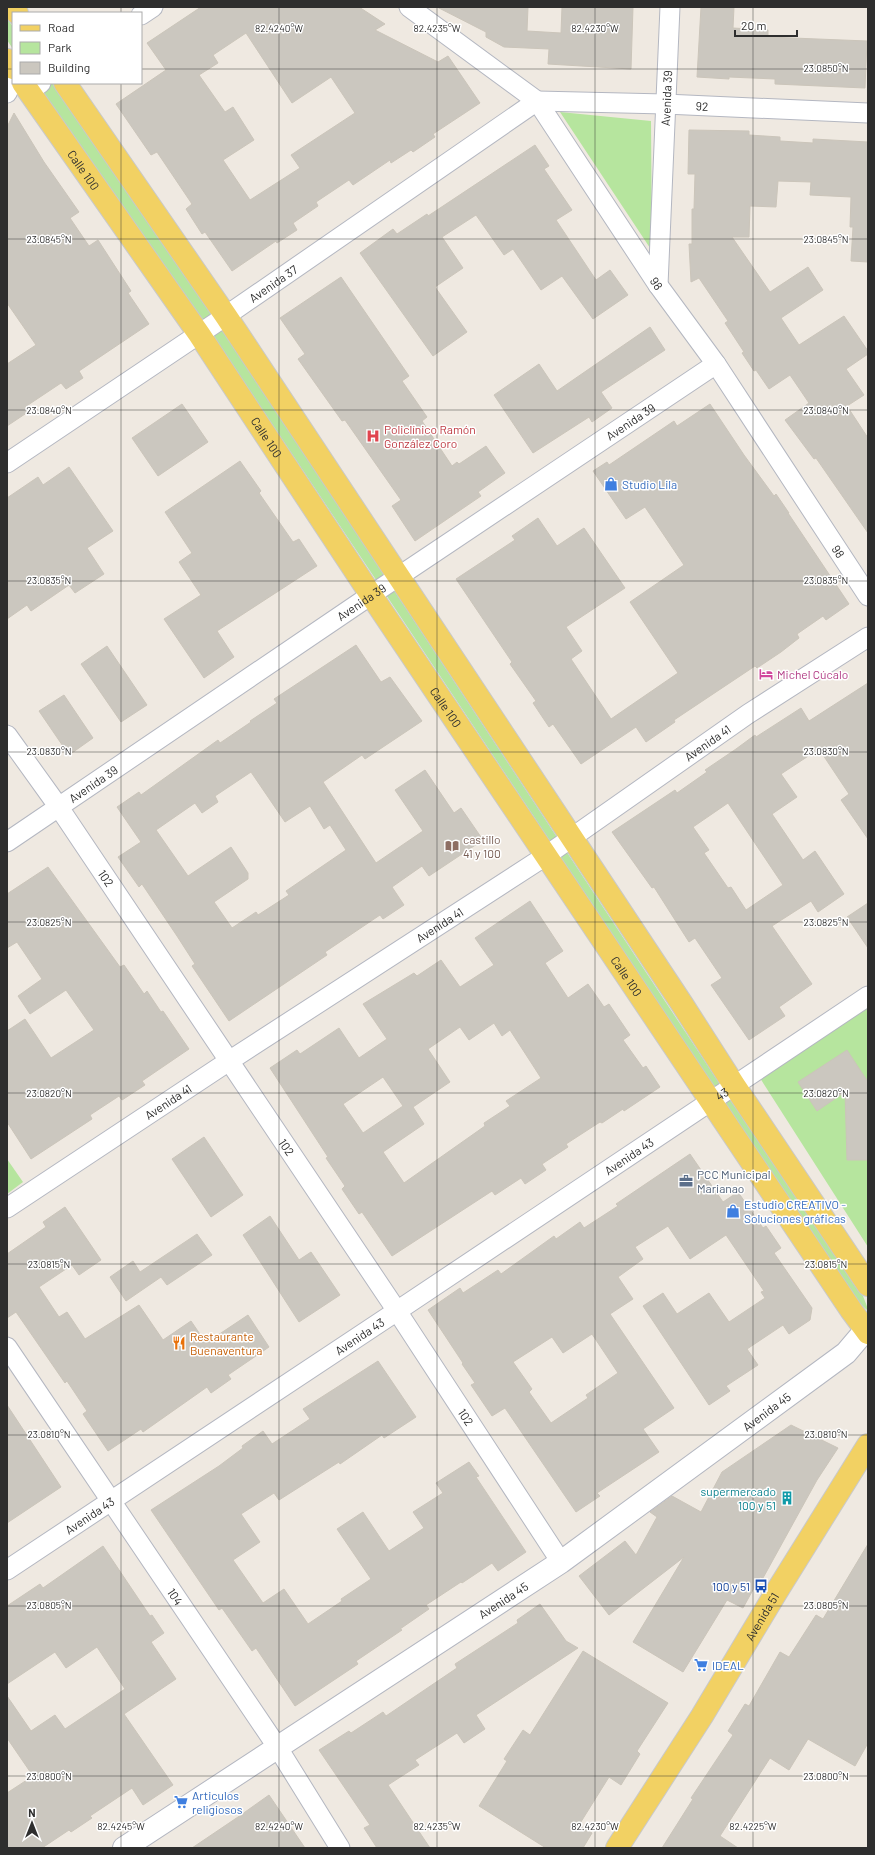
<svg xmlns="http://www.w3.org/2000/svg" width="875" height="1855" viewBox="0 0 875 1855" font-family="Barlow,sans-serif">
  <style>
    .green { fill: #b6e59e }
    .building { fill: #cbc7bf; stroke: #cbc5ba; fill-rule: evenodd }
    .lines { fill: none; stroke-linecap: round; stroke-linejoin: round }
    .minor-casing { stroke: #b4b7c1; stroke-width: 21 }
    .tertiary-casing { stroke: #b4b7c1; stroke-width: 24 }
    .primary-casing { stroke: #c9c9c9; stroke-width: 24 }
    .minor { stroke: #fff; stroke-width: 19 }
    .tertiary { stroke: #fff; stroke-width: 22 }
    .primary { stroke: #f2d163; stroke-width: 22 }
    .ticks { fill: none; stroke: #2e2e2e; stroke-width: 1; stroke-opacity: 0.45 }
    .labels { text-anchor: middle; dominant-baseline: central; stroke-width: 3; stroke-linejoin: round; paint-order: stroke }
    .street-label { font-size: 12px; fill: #2e2e2e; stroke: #fff }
    .health-label { font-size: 12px; fill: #be3a42; stroke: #fff; text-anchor: start }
    .shop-label { font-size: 12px; fill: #366cbe; stroke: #fff; text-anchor: start }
    .hotel-label { font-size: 12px; fill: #b23c85; stroke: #fff; text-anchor: start }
    .education-label { font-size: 12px; fill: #785e54; stroke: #fff; text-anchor: start }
    .service-label { font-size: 12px; fill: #4e5e75; stroke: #fff; text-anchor: start }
    .food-label { font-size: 12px; fill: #c56008; stroke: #fff; text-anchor: start }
    .culture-label { font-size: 12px; fill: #0d838f; stroke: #fff; text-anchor: end }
    .transit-label { font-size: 12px; fill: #164399; stroke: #fff; text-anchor: end }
    .ticks-label { font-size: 10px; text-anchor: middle; fill: #2e2e2e; stroke: #fff; stroke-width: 3; stroke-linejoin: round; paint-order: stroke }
  </style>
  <rect width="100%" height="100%" fill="#efe9e1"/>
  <path class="green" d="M7 18 13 27V49L7 40Z
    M37 83H52L217 322 725 1092 863 1296 868 1309 867 1310 857 1301 208 328Z
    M560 112 651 121 652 251Z
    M868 1008V1247L760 1078Z
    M7 1159 23 1182 7 1194Z"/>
  <path class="building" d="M201 7H359L385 24 375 30 438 62 448 56 480 103 433 134 435 137 413 152 411 150 391 163 390 160 353 185 349 180 316 202 318 206 293 223 297 230 277 243 276 241 232 271 205 232 202 234 186 209 192 204 157 152 151 155 116 104 166 70 147 43ZM246 33 292 103 331 77 355 113 291 155 300 168 250 200 223 160 254 140 233 107 225 112 199 75 218 63 213 55Z
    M437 7H528L527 31 561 33 562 7H633L631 69 548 64 549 49 504 47 486 37V32Z
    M701 7H734L733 28 768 30V37L867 41 865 88 775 84V79L729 77V79L697 77Z
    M14 113 44 162 79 212 70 218 89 246 98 240 131 291 128 293 149 324 79 371 83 378 66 389 61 383 25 407 28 412 7 426V364L36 345 7 303V127Z
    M689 130 749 131V135L780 137V141L813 143V139L868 142V262L851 261 853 227H850L851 197 810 195 811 182 778 181 776 207 750 206 749 237H732L770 292 808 267 823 290 781 318 799 345 844 316 868 351V354L846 369 864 395 847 406 868 438V533L816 458 814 459 785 420 809 403 790 375 769 389 756 370 754 371 742 353 744 352 725 323 728 321 699 278 691 282 689 244H692V209H694L695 174H688Z
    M535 145 549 166 544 169 572 210 556 220 596 280 610 270 628 295 593 319 562 276 541 290 513 249 504 255 476 215 442 237 463 268 435 287 467 332 433 356 360 253 393 229 397 234 427 214 428 216Z
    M341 277 409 376 402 381 427 417 422 421 452 466 457 462 459 464 486 446 505 473 478 492 481 496 415 541 392 506 401 500 345 420 342 421 298 359 305 354 280 318Z
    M650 327 665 350 601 392 612 408 592 422 589 417 533 453 494 395 539 364 557 391Z
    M182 404 208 442 158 476 132 438Z
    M710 404 744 455 774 496 776 494 789 513H788L849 604 826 620 823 616 797 634 799 638 781 652 757 668 755 666 674 720 675 722 646 742 636 727 581 764 553 724 549 727 533 703 536 701 510 664 512 662 456 579 515 540 512 536 538 518 557 546 584 528 625 588 566 627 582 651 571 659 611 719 678 673 630 602 684 565 645 507 626 519 593 471 607 462 609 465 674 421 677 426Z
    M240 461 261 491 259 493 293 542 299 539 317 566 217 631 234 657 204 678 164 619 201 595 179 562 192 553 165 512Z
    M69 467 113 531 87 548 104 574 75 593 69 585 31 611 27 605 7 619V498L38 477 43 485Z
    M356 645 381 682 390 677 422 721 365 759 362 755 323 782 376 863 423 831 395 790 425 770 454 813 461 808 483 840 429 876 422 866 392 887 404 905 383 919 380 915 325 952 327 955 229 1021 192 966 195 964 177 936 142 884 139 887 118 857 141 842 117 807 139 792 141 795 218 740 220 743 251 722 250 721 277 703 274 699ZM251 772 285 822 310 806 324 829 330 825 346 850 286 891 289 895 258 915 256 912 232 928 214 902 248 879V873L231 847 188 876 156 830 195 803 202 813 218 802 215 796Z
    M107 646 147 705 121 722 81 664Z
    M868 683V839L841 800 849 794 819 749 781 774 797 797 772 814 803 860 815 851 844 894 818 912 811 901 772 926 812 984 779 1007 785 1016 749 1040 711 985 722 978 695 938 689 942 654 887 652 888 612 832 675 790 677 793 707 772 705 770 736 749 755 735 756 737 801 708 809 721ZM728 803 783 885 746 910 731 887 728 888 704 853 709 850 693 827Z
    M64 695 93 738 69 755 39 711Z
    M48 867 120 967 124 965 144 994 147 991 161 1012 163 1011 189 1049 142 1081 145 1085 122 1100 119 1096 90 1115 92 1119 31 1159 7 1122V1031L25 1019 51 1058 94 1030 66 990 30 1014 18 996 42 979 17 942 7 948V894Z
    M530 901 563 951 545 963 568 998 588 984 604 1007 609 1004 630 1035 623 1040 643 1068 646 1066 660 1087 624 1111 623 1109 602 1123 600 1122 566 1144 568 1147 542 1164 546 1170 525 1184 521 1178 495 1195 492 1191 392 1256 362 1212 359 1214 342 1189 345 1186 326 1158 328 1157 270 1068 297 1050 300 1054 339 1028 359 1058 387 1039 363 1004 414 973 417 976 441 960 460 987 494 965 475 938ZM494 1023 502 1036 510 1030 541 1078 506 1101 510 1106 484 1123 485 1126 404 1183 383 1152 424 1124 413 1107 450 1082 428 1049 460 1027 469 1040ZM383 1077 403 1106 363 1133 343 1104Z
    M868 903V948L847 917Z
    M847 1050 868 1082V1160H847L845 1092 817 1111 798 1082Z
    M204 1137 243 1195 211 1217 172 1159Z
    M690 1154 723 1202 738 1192 763 1228 766 1226 781 1248 774 1253 812 1308 810 1320 789 1334 783 1325 747 1349 758 1365 726 1386 730 1391 709 1405 643 1306 663 1293 677 1314 709 1293 729 1322 765 1298 761 1292 764 1291 726 1235 690 1259 668 1226 635 1247 643 1259 618 1277 633 1299 610 1314 674 1408 643 1429 659 1452 597 1493 600 1496 576 1512 505 1408 492 1416 471 1385 475 1383 462 1364 463 1363 428 1310 460 1288 463 1293 498 1270 501 1274 554 1236 556 1239 580 1222 584 1228 618 1206 616 1204ZM592 1334 618 1373 586 1395 588 1398 551 1423 529 1392 532 1389 513 1362 552 1337 563 1353Z
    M65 1207 101 1260 79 1275 72 1265 39 1287 59 1317 67 1312 85 1339 139 1305 163 1340 191 1321 206 1343 248 1315 269 1347 228 1375 231 1379 211 1393 207 1387 143 1432 141 1429 108 1451 83 1414 87 1411 67 1381 65 1383 16 1312 7 1318V1254L46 1227 43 1222Z
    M270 1216 299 1260 311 1252 340 1295 299 1322 243 1235Z
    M197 1234 212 1255 167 1285 161 1277 126 1301 110 1277 133 1261 140 1272Z
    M378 1361 416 1417 384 1438 382 1435 340 1464 339 1462 279 1500 274 1493 241 1514 260 1542 233 1560 263 1603 284 1589 308 1624 342 1601 341 1599 371 1579 337 1529 363 1512 389 1551 424 1528 413 1512 443 1493 436 1483 469 1462 479 1476 476 1477 526 1552 498 1571 492 1563 462 1583 461 1582 426 1605 429 1609 400 1629 402 1630 356 1661 358 1664 295 1706 256 1648 252 1651 222 1608 219 1610 151 1510 219 1466 243 1448 242 1446 263 1431 272 1444 310 1419 303 1409Z
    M7 1405 61 1487 7 1523Z
    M791 1425 838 1448 817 1480 763 1578 760 1577 743 1608 727 1600 683 1672 633 1642 684 1557 609 1615 579 1576 625 1541 636 1555 657 1517 650 1512 672 1496 701 1512 722 1472Z
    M868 1544V1743L855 1766 808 1739 789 1770 770 1758 720 1836 738 1848H662L693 1799 691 1798 733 1735 728 1731 745 1704 749 1706 780 1652 789 1657 816 1615 823 1619Z
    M103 1546 150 1616 152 1615 164 1633 151 1642 176 1679 124 1714 173 1785 143 1805 132 1788 90 1816 92 1818 71 1832 69 1830 42 1848H7V1793L33 1776 7 1738V1696L31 1731 55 1715 65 1729 125 1689 97 1647 66 1668 55 1652 7 1684V1606L40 1584 43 1588Z
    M540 1604 566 1641 578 1648 476 1715 485 1729 464 1743 457 1733 415 1760 419 1765 388 1785 430 1848H377L364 1828 370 1825 319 1750 349 1731 351 1733 383 1712 386 1716 457 1668 455 1664 518 1623 517 1620Z
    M583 1651 668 1703 637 1751 640 1754 621 1785 609 1777 579 1825 592 1833 583 1848H546L479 1806 507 1761 504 1759 523 1730 530 1735Z
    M269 1795 305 1848H192L238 1817Z"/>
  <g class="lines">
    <g class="minor-casing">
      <g id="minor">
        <path id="s1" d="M409 7 537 101 658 285 716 364 868 596"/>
        <path d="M141 15 153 7"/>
        <path d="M29 91 41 83"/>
        <path d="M7 93 13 80"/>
        <path id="s2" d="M658 285 670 7"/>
        <path id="s3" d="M7 463 217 322 537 101 665 104 868 113"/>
        <path id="s4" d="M7 735 58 806 397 1311 561 1562"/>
        <path id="s5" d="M7 842 371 595 716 364"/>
        <path id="s6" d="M7 1208 229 1061 547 855 748 714 868 637"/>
        <path id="s7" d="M7 1347 278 1748 340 1848"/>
        <path id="s8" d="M7 1570 397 1311 868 996"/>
      </g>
    </g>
    <g class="tertiary-casing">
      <g id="tertiary">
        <path id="s9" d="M124 1848 561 1562 846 1353 868 1327"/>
      </g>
    </g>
    <g class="primary-casing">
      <g id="primary">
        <path d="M13 7 17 13"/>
        <path d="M7 60 13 68"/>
        <path id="s10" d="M23 83 199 334 371 595 851 1310 868 1333"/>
        <path d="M65 83 226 316 682 1004 734 1085 868 1285"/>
        <path id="s11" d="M617 1848 702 1716 777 1591 868 1445"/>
      </g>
    </g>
    <use href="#minor" class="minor"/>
    <use href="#tertiary" class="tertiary"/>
    <use href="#primary" class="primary"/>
  </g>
  <path class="ticks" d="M121 7V13M279 7V1848M437 7V1848M595 7V1848M753 7V1848M7 69H13M141 69H868M121 83V1848M7 239H868M7 410H868M7 581H868M7 752H868M7 922H868M7 1093H868M7 1264H868M7 1435H868M7 1606H868M7 1776H868"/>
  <defs>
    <g id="hospital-bare" transform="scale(1.08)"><path d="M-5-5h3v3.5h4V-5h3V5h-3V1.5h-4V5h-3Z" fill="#e0444e" stroke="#fff" stroke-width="2.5" paint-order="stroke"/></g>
    <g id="shop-bare" transform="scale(1.08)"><path d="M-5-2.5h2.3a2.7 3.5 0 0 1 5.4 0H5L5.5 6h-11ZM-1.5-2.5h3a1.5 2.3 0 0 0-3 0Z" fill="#3f7fe0" stroke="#fff" stroke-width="2.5" paint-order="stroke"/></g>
    <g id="hotel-bare" transform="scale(1.08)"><path d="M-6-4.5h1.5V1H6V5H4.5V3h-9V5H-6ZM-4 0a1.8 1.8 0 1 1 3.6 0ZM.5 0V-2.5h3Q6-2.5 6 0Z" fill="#d1479c" stroke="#fff" stroke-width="2.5" paint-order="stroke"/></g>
    <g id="library-bare" transform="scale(1.08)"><path d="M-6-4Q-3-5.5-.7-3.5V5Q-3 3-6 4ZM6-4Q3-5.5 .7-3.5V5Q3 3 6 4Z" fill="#8d6e63" stroke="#fff" stroke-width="2.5" paint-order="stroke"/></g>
    <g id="office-bare" transform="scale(1.08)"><path d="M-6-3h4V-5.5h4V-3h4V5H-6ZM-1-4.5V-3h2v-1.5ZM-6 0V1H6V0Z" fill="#5c6f8a" stroke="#fff" stroke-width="2.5" paint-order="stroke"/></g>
    <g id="restaurant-bare" transform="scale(1.08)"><path d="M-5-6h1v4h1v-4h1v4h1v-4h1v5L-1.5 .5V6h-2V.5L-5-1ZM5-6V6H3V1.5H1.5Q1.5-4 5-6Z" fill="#e8710a" stroke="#fff" stroke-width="2.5" paint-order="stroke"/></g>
    <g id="building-bare" transform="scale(1.08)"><path d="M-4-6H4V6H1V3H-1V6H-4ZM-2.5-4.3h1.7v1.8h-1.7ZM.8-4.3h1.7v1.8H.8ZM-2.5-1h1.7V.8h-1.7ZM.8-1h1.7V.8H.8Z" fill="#0f9aa8" stroke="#fff" stroke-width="2.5" paint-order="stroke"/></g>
    <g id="bus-bare" transform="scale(1.08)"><path d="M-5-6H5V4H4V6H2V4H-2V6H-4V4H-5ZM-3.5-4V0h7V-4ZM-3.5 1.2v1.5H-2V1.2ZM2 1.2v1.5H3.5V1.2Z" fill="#1a4fb4" stroke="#fff" stroke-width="2.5" paint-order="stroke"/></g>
    <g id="supermarket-bare" transform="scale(1.08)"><path d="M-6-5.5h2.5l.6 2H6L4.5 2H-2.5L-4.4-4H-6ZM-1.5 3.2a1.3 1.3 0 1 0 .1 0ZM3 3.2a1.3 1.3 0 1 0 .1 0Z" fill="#3f7fe0" stroke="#fff" stroke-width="2.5" paint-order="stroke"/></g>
  </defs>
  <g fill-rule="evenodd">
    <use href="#hospital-bare" x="373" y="436"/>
    <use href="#shop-bare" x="611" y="484"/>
    <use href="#hotel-bare" x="766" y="674"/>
    <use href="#library-bare" x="452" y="846"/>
    <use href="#office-bare" x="686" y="1181"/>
    <use href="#shop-bare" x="733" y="1211"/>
    <use href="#restaurant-bare" x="179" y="1343"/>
    <use href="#building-bare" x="787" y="1498"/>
    <use href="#bus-bare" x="761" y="1586"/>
    <use href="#supermarket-bare" x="701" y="1665"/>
    <use href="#supermarket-bare" x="181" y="1802"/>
  </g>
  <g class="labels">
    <g class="street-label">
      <text stroke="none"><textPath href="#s2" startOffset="187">Avenida 39</textPath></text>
      <text stroke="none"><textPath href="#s3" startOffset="807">92</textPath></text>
      <text stroke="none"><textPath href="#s10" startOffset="106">Calle 100</textPath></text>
      <text stroke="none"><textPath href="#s1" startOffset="377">98</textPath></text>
      <text stroke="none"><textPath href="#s3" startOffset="321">Avenida 37</textPath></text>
      <text stroke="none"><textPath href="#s5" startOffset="752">Avenida 39</textPath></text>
      <text stroke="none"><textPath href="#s10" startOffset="430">Calle 100</textPath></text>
      <text stroke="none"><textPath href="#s1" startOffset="701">98</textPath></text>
      <text stroke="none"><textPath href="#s5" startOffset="428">Avenida 39</textPath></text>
      <text stroke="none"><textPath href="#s10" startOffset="754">Calle 100</textPath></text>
      <text stroke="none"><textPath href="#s6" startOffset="841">Avenida 41</textPath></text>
      <text stroke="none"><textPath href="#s5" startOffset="104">Avenida 39</textPath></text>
      <text stroke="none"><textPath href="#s4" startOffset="174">102</textPath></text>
      <text stroke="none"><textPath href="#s6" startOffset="517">Avenida 41</textPath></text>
      <text stroke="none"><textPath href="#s10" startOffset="1078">Calle 100</textPath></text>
      <text stroke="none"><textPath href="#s8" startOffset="859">43</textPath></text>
      <text stroke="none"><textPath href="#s6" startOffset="193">Avenida 41</textPath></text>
      <text stroke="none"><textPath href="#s4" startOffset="498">102</textPath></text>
      <text stroke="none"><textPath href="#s8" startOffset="747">Avenida 43</textPath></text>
      <text stroke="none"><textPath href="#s8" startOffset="423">Avenida 43</textPath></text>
      <text stroke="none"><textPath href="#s9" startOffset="777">Avenida 45</textPath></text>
      <text stroke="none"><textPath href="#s4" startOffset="822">102</textPath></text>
      <text stroke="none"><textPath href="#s8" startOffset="99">Avenida 43</textPath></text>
      <text stroke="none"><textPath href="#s7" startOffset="301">104</textPath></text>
      <text stroke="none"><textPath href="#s9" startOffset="453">Avenida 45</textPath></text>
      <text stroke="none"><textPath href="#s11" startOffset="273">Avenida 51</textPath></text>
    </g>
    <g class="health-label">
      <text x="384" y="429">Policlínico Ramón<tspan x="384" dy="14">González Coro</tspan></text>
    </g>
    <g class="shop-label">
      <text x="622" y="484">Studio Lila</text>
      <text x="744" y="1204">Estudio CREATIVO -<tspan x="744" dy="14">Soluciones gráficas</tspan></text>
      <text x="712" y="1665">IDEAL</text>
      <text x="192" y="1795">Articulos<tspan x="192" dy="14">religiosos</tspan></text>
    </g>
    <g class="hotel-label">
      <text x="777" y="674">Michel Cúcalo</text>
    </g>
    <g class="education-label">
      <text x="463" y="839">castillo<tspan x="463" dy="14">41 y 100</tspan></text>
    </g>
    <g class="service-label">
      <text x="697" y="1174">PCC Municipal<tspan x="697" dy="14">Marianao</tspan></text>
    </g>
    <g class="food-label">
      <text x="190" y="1336">Restaurante<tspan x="190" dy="14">Buenaventura</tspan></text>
    </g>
    <g class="culture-label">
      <text x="776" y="1491">supermercado<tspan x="776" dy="14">100 y 51</tspan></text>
    </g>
    <g class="transit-label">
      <text x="750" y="1586">100 y 51</text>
    </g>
  </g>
  <g class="ticks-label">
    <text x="279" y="32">82.4240°W</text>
    <text x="437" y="32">82.4235°W</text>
    <text x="595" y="32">82.4230°W</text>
    <text x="826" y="72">23.0850°N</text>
    <text x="49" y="243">23.0845°N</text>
    <text x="826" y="243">23.0845°N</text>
    <text x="49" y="414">23.0840°N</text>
    <text x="826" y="414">23.0840°N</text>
    <text x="49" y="584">23.0835°N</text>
    <text x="826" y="584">23.0835°N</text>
    <text x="49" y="755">23.0830°N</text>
    <text x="826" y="755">23.0830°N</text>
    <text x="49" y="926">23.0825°N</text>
    <text x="826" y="926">23.0825°N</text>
    <text x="49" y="1097">23.0820°N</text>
    <text x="826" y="1097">23.0820°N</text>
    <text x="49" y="1268">23.0815°N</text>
    <text x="826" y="1268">23.0815°N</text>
    <text x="49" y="1438">23.0810°N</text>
    <text x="826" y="1438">23.0810°N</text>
    <text x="49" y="1609">23.0805°N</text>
    <text x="826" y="1609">23.0805°N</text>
    <text x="49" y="1780">23.0800°N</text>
    <text x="826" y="1780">23.0800°N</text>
    <text x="121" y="1830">82.4245°W</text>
    <text x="279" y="1830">82.4240°W</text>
    <text x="437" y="1830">82.4235°W</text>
    <text x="595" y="1830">82.4230°W</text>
    <text x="753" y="1830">82.4225°W</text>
  </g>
  <rect width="875" height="1855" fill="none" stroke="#2e2e2e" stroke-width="16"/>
  <rect x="12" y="12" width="130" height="72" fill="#ffffff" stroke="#ababab"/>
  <rect x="20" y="25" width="20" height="6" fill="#f2d163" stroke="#ababab"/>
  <text x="48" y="32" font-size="12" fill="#2e2e2e">Road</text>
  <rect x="20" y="42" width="20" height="12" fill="#b6e59e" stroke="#ababab"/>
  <text x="48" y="52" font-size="12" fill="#2e2e2e">Park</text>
  <rect x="20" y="62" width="20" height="12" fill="#cbc7bf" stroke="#ababab"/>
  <text x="48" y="72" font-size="12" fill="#2e2e2e">Building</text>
  <g transform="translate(32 1823)" stroke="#ffffff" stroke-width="3" paint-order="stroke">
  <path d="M0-3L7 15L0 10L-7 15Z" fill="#2e2e2e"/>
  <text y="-6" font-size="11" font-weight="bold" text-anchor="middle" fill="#2e2e2e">N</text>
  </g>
  <path d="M735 30v6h62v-6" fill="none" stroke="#2e2e2e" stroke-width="2"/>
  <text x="741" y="30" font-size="12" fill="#2e2e2e" stroke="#ffffff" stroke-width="3" paint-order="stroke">20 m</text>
</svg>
